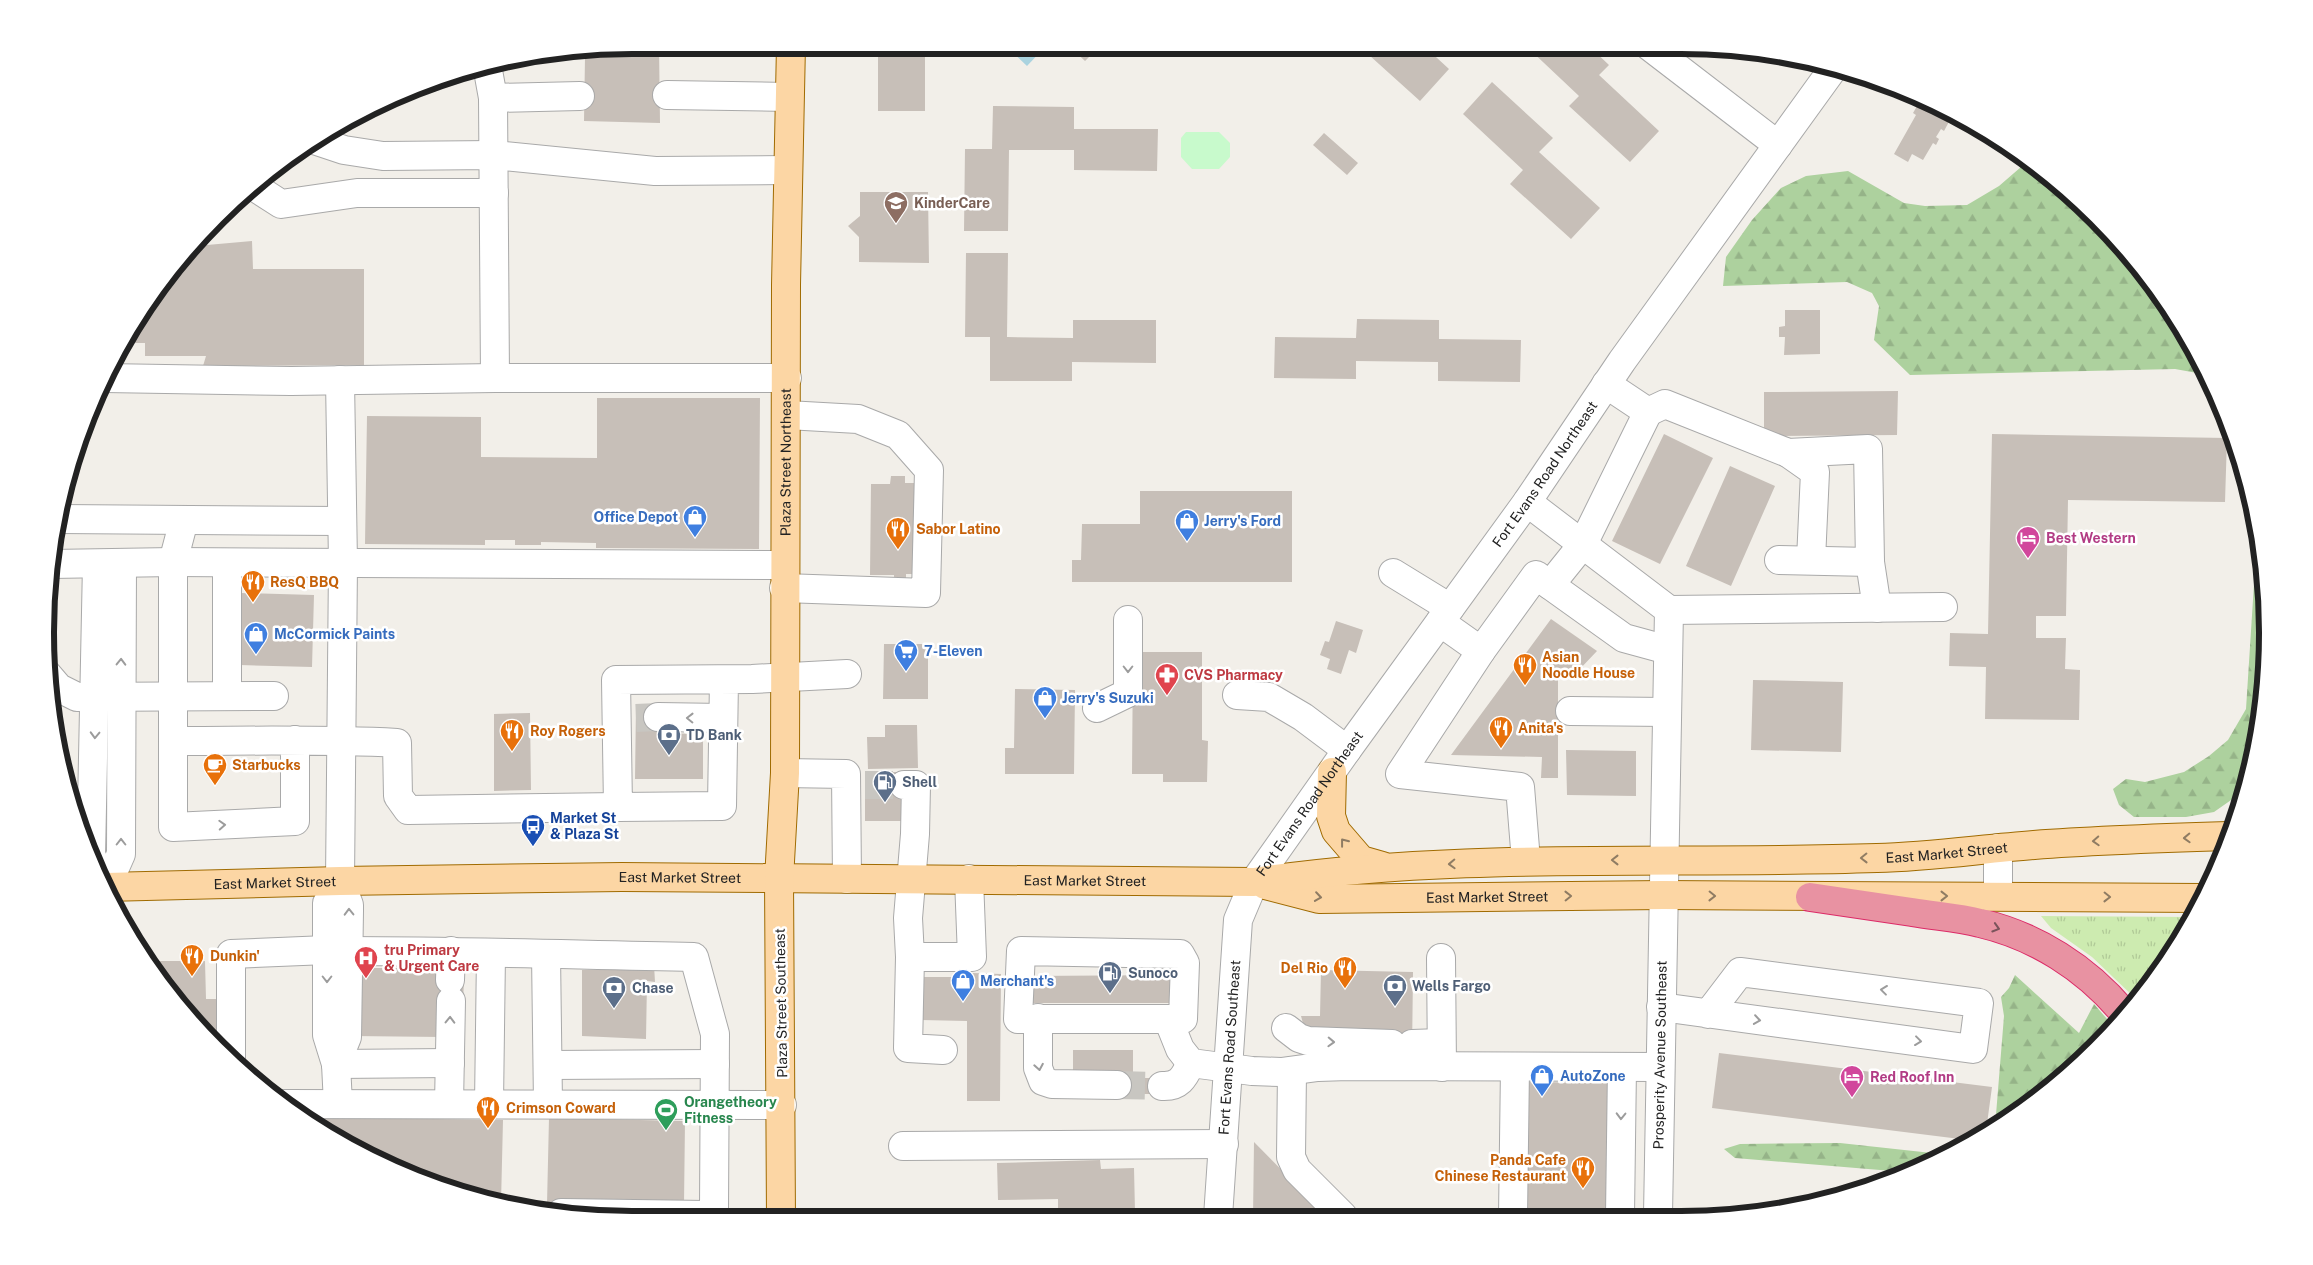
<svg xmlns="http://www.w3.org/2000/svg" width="2313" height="1265" viewBox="0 0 2313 1265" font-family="'Public Sans',sans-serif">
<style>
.grass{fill:url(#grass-tufts)}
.forest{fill:url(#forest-firs)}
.park{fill:#c8facc}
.water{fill:#aad3df}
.building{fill:#c7bfb8}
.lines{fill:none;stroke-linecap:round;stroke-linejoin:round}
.minor-tunnel{stroke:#c8c6c1;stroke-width:28;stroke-dasharray:28 14;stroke-linecap:butt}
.minor-casing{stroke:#a9a9a9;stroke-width:30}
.major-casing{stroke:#a06b00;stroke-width:30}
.highway-casing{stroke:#dc2a67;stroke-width:30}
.minor{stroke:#fff;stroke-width:28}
.major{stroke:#fcd6a4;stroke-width:28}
.highway{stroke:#e892a2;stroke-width:28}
.oneway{stroke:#9c9c9c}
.oneway2{stroke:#8f7c63}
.oneway3{stroke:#7b545c}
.labels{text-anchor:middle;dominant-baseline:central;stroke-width:5;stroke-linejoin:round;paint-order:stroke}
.education-label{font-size:14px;font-weight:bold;fill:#785e54;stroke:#fff;text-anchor:start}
.street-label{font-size:14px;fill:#222;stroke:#fff}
.shop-label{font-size:14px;font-weight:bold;fill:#366cbe;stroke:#fff;text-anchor:start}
.food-label{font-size:14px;font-weight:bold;fill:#c56008;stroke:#fff;text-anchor:start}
.hotel-label{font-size:14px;font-weight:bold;fill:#b23c85;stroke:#fff;text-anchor:start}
.health-label{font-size:14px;font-weight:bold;fill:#be3a42;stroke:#fff;text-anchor:start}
.service-label{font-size:14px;font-weight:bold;fill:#4e5e75;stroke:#fff;text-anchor:start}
.transit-label{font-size:14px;font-weight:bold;fill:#164399;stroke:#fff;text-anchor:start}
.leisure-label{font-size:14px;font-weight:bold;fill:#27864d;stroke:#fff;text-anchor:start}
.rim{fill:none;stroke:#222;stroke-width:6}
</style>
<defs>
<pattern id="grass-tufts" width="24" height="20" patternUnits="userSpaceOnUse" patternTransform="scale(1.25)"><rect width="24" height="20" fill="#cdebb0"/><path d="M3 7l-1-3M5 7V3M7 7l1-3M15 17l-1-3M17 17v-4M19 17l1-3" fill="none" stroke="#b0c997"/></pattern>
<pattern id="forest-firs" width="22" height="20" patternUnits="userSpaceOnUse" patternTransform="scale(1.25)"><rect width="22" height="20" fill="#add19e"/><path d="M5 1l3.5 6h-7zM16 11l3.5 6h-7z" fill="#95b388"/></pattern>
</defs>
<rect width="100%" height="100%" fill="#f2efe9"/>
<path class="grass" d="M2041,916L2193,917L2189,926L2135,998L2092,957L2051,928Z"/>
<path class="forest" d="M2021,157L2068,191L2146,275L2208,375L2175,369L1910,375L1874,340L1879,306L1872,293L1847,282L1723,286L1726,257L1752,220L1781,188L1806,176L1848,171L1904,203L1925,206L1967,205L1999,186L2021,167Z
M2257,537L2267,594L2263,709L2244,791L2214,812L2186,817H2134L2119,805L2113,789L2126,779L2145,782L2184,772L2209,756L2228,740L2246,709Z
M2015,975L2079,1033L2094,1004L2113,1026L2096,1048L2007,1121L1995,1127L2004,1016L2001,997L2009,988Z
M1840,1143L1941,1154L1904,1172L1735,1158L1724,1149L1740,1144Z"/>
<path class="park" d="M1186,132H1219L1230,143V157L1219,169H1192L1181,157V138Z"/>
<path class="water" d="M1005,45H1041L1044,48L1027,66Z"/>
<path class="building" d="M632,45H659L660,123L584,121L585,57L564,55V52Z
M878,45H925V111H878Z
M1068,45L1100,46L1085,61Z
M1359,46H1424L1449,69L1420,101Z
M1526,46H1589L1609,65L1599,75L1659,131L1630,162L1569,106L1579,96Z
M1492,82L1553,138L1539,152L1600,208L1571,239L1510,184L1523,170L1463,114Z
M1920,101L1951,118L1944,131L1941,129L1936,137L1939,139L1936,145L1933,143L1923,160L1912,154L1908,162L1894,154L1916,115L1913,113Z
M993,106L1074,107V129H1158L1157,171L1074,170V150H1009L1008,231H964L965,149H992Z
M1324,133L1358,163L1347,175L1313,145Z
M860,192H928L929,263L859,262V237L848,226L860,216Z
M207,230V245L252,241L253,269H364V365L203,366L206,356H145V343H124L144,306L191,245Z
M966,253H1008L1007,337L1073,338V320H1156V363L1072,362V381H990V337H965Z
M1785,310H1820V354L1784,355L1785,337H1779V327L1785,326Z
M1357,319L1439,320V339L1521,340L1520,382L1438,381V362L1356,361V379L1274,378L1275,337L1356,338Z
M1898,391L1897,435L1764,436V392Z
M597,398H760L759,549L596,548V543L541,542V545H515V540H485V545L365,544L367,416L481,417V457L597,458Z
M1664,434L1713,458L1660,564L1612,541Z
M1992,434L2227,438L2225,502L2068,500L2066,616H2036V638H2066L2065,669L2080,670L2079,720L1985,719L1986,667L1949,666L1950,633L1988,634Z
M1730,466L1775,486L1731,586L1686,566Z
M891,476H905V483H924V574H906V584H894V575H870L871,484H890Z
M1140,491H1292V582H1072V560H1081L1082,524H1140Z
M241,593L314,595L312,667L240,665Z
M1551,619L1597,651L1578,671L1558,668V778H1541L1542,757L1451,755Z
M1336,621L1363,630L1356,653L1349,650L1341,674L1327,669L1330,659L1320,655L1325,641L1329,642Z
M884,644H928V699H883Z
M1133,652H1202V740L1208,741L1207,782H1163V774H1132Z
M1753,680L1843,682L1841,752L1751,750Z
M1015,689L1075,690L1074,774H1005V748H1014Z
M658,706V733L703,734V779H635L636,707Z
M530,713L531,790L494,791V714Z
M885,725H917L918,768L868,769L867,737H885Z
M1566,750L1636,751V796L1567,795Z
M865,772H905V821H865Z
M146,961H205L206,999H219L218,1046L191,1020Z
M635,965H654L655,982L647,981L646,1039L582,1036V970H634Z
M353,968H445L464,981L463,1001L442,1037L352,1036Z
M1321,970L1413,972L1412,1054L1304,1027L1301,1016H1320Z
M972,973L1001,974L1000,1101H967V1021L921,1020L922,977H971Z
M1180,975V1003H1028V976Z
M1073,1050H1133V1078H1162V1094H1117L1073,1078Z
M1719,1053L1992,1087L1986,1131L1968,1140L1712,1108Z
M1529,1082L1611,1083L1609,1215L1526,1216Z
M302,1117L503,1120L501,1203L480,1200L339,1141Z
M549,1118L685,1121L684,1204H547Z
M1254,1142L1327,1216L1253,1217Z
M1100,1160L1101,1169L1134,1168L1135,1212L1058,1214V1199L998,1200L997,1163Z"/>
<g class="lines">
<path class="minor-tunnel" d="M636,718L658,717
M865,785H904
M1117,1085L1162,1086"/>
<g class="minor-casing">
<g id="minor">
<path d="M1649,46L1778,145"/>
<path d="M487,65L493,98L580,96"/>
<path d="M667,95L788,97"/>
<path d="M493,98L495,378"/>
<path d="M314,140L344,150L383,156L494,155L655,171L787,170"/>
<path d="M253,186L281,204L357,193H494"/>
<path d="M105,378L291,381L495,378H787"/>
<path d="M1648,412L1665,404L1788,453L1868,449L1870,562"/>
<path d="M1788,453L1815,472L1811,560"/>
<path d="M1527,502L1669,610L1658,1215"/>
<path d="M59,519L342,521"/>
<path d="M1779,560L1870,562L1877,608"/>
<path d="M51,564L173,562L784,565"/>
<path d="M97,564L91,855L106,887"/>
<path d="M1393,573L1450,608"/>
<path d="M1550,585L1583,544L1648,412L1606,384"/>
<path d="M784,588L926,593L929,470L898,435L858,419L787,415"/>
<path d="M1669,610L1943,607"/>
<path d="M1440,622L1481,651L1536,575L1624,638L1668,650"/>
<path d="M1481,651L1400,774L1520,787L1526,861"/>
<path d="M47,674L59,688L77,697L274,696"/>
<path d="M724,680L722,806L618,807L616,680L752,679L847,674"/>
<path d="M1237,695L1269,697L1303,717L1347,750"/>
<path d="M227,696V563"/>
<path d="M1097,708L1128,693V620"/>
<path d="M1570,711L1667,712"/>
<path d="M658,717L723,718"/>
<path d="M295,740V821L173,827V741C248,741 323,739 397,743L398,796L408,810L618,807"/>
<path d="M173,741V562L184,520"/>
<path d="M785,773L846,774L847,879"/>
<path d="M904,785H916L915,834L908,918L910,957L908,1048L943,1050"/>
<path d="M106,888L121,854L122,563"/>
<path d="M1998,896V848"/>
<path d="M348,951C464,951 579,955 694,957L715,1034L714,1209L706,1215L561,1213"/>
<path d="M546,954L548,1104"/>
<path d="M910,957H972L969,879"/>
<path d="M1441,958L1442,1067"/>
<path d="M450,980L451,951"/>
<path d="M1661,1007L1973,1049L1979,1003L1740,972L1708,1014"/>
<path d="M1038,1018V1068L1043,1081L1052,1084L1117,1085"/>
<path d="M1168,1019H1183L1185,963L1180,954L1021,951L1018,1019H1168L1180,1049L1191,1063L1252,1071L1281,1072L1318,1067L1348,1066L1660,1067"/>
<path d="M1286,1028L1299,1038L1308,1041L1392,1044"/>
<path d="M1412,1044L1441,1043"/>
<path d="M231,1058V954L327,950"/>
<path d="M336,1064L347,1037L349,911V905L340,881L343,563L340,380"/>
<path d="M336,1064L450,1063"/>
<path d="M548,1065L715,1064"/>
<path d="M1292,1071L1291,1157L1297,1170L1343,1216"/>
<path d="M1162,1086C1179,1087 1184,1078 1191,1063"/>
<path d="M283,1104L782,1105"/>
<path d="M338,1104L336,1064L327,1035V903L340,881"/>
<path d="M449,1104L451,1001"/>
<path d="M489,1104L491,954"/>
<path d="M903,1146L1224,1144"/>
<path d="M1620,1215L1622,1067"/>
<path d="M1513,1216L1515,1067"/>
<path id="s1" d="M1218,1217L1238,920L1254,882L1347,750L1527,502L1622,361L1835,66"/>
</g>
</g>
<g class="major-casing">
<g id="major">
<path d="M1332,772L1331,816L1336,831L1361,860L1382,866"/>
<path id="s2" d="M1265,885L1319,899L1663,895L2202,898"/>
<path id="s3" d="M106,887L340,881L622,877L1254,882C1460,851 1669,865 1877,858C1929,857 1981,849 2034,845C2099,840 2165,838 2230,836"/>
<path id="s4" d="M781,1218L779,879L785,773L786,285L791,45"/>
</g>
</g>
<g class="highway-casing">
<path id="highway" d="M1810,897C1844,902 1878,907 1912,912C1935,916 1958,917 1980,923C2036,936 2086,968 2123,1012"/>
</g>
<use href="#minor" class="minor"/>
<use href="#major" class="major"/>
<use href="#highway" class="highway"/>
</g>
<defs><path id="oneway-chevron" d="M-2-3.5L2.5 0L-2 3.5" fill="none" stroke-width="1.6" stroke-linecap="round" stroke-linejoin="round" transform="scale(1.25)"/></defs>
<g class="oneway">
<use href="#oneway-chevron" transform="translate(121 662) rotate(-89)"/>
<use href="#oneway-chevron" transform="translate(1128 669) rotate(90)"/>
<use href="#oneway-chevron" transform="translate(690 718) rotate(-179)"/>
<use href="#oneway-chevron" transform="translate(95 735) rotate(92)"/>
<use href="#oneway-chevron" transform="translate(222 825) rotate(-3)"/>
<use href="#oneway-chevron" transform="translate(121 842) rotate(-90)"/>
<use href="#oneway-chevron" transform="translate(349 912) rotate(-91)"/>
<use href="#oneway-chevron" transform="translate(327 979) rotate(90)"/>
<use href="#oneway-chevron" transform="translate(1884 990) rotate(-173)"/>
<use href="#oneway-chevron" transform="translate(450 1020) rotate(-89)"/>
<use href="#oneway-chevron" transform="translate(1757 1020) rotate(8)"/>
<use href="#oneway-chevron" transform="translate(1918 1041) rotate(7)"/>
<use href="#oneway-chevron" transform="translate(1331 1042) rotate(2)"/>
<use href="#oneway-chevron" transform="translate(1039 1067) rotate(80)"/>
<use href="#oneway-chevron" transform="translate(1621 1116) rotate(91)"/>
</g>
<g class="oneway2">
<use href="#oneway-chevron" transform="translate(2187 838) rotate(178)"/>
<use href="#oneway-chevron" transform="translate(2096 841) rotate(177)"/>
<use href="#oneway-chevron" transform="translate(1344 842) rotate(-128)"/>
<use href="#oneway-chevron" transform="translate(1864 858) rotate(179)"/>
<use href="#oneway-chevron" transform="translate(1615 860) rotate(-180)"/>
<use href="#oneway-chevron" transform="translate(1452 864) rotate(178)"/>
<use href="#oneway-chevron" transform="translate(1568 896) rotate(-1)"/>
<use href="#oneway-chevron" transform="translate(1712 896) rotate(1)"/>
<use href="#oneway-chevron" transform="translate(1944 896)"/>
<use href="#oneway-chevron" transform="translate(1318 897) rotate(8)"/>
<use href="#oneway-chevron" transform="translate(2107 897) rotate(1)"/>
</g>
<use class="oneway3" href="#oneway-chevron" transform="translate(1996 928) rotate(17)"/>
<defs>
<g id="school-pin" transform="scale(1.25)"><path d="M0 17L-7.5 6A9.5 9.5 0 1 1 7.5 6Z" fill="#8d6e63" stroke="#fff"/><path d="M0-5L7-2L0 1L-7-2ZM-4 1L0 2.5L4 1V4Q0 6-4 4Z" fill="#fff"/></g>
<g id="shop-pin" transform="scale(1.25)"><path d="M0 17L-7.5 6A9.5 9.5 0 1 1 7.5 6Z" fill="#3f7fe0" stroke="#fff"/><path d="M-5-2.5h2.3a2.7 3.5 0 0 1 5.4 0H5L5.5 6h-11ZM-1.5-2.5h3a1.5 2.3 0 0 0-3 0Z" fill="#fff"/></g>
<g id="restaurant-pin" transform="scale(1.25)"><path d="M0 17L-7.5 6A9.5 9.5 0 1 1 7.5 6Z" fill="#e8710a" stroke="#fff"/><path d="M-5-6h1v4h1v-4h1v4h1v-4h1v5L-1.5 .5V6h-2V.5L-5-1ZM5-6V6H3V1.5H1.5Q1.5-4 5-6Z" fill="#fff"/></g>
<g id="hotel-pin" transform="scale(1.25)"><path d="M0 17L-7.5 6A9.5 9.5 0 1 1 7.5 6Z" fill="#d1479c" stroke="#fff"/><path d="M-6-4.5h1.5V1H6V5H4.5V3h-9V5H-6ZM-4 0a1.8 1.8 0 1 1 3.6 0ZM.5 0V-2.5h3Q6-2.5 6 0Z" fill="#fff"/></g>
<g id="supermarket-pin" transform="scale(1.25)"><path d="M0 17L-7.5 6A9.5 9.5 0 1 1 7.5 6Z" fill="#3f7fe0" stroke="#fff"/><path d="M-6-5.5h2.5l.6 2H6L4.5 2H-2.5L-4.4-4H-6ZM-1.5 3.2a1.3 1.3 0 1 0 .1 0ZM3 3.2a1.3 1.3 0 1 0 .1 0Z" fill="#fff"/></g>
<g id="pharmacy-pin" transform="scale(1.25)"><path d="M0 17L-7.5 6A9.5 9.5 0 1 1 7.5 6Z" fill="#e0444e" stroke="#fff"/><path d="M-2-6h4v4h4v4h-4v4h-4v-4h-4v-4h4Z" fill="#fff"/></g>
<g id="bank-pin" transform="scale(1.25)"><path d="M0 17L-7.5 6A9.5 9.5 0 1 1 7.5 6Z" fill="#5c6f8a" stroke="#fff"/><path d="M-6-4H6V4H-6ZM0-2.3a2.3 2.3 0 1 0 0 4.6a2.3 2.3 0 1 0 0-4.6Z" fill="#fff"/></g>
<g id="cafe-pin" transform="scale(1.25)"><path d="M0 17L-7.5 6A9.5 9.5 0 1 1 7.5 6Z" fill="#e8710a" stroke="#fff"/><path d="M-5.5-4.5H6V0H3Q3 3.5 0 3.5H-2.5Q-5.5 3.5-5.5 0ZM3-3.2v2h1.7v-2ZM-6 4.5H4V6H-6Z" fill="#fff"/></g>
<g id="fuel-pin" transform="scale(1.25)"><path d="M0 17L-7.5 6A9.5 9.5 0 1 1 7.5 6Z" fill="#5c6f8a" stroke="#fff"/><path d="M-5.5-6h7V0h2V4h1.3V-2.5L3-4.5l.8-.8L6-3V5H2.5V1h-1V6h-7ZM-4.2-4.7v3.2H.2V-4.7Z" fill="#fff"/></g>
<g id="bus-pin" transform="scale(1.25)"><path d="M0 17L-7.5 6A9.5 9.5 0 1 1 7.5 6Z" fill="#1a4fb4" stroke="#fff"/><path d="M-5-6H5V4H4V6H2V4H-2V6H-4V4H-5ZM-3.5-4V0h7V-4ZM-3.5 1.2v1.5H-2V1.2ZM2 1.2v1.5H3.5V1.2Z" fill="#fff"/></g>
<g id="hospital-pin" transform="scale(1.25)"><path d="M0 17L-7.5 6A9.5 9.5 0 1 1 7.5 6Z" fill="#e0444e" stroke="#fff"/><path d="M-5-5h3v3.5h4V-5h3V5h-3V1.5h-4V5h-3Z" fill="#fff"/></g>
<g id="stadium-pin" transform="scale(1.25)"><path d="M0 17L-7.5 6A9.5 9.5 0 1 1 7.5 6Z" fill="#2e9e5b" stroke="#fff"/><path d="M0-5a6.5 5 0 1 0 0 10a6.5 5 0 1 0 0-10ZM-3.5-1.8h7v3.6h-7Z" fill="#fff"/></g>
</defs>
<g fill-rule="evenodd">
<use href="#school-pin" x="896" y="203"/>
<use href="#shop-pin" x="695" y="517"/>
<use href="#shop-pin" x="1187" y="521"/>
<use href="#restaurant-pin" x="898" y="529"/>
<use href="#hotel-pin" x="2028" y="538"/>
<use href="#restaurant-pin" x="253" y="582"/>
<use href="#shop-pin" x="256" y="634"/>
<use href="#supermarket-pin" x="906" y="651"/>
<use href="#restaurant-pin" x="1525" y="665"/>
<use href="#pharmacy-pin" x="1167" y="675"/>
<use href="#shop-pin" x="1045" y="698"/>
<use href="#restaurant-pin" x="1501" y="728"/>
<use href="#restaurant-pin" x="512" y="731"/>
<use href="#bank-pin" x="669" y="735"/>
<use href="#cafe-pin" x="215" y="765"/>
<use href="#fuel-pin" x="885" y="782"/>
<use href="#bus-pin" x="533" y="826"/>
<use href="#restaurant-pin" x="192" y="956"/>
<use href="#hospital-pin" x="366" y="958"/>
<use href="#restaurant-pin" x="1345" y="968"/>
<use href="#fuel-pin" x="1110" y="973"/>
<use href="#shop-pin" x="963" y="981"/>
<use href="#bank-pin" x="1395" y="986"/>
<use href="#bank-pin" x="614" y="988"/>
<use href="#shop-pin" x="1542" y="1076"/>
<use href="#hotel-pin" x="1852" y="1077"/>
<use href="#restaurant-pin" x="488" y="1108"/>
<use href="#stadium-pin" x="666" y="1110"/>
<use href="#restaurant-pin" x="1583" y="1168"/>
</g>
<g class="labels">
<g class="education-label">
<text x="914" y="203">KinderCare</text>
</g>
<g class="street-label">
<text stroke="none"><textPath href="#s4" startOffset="756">Plaza Street Northeast</textPath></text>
<text stroke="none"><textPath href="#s1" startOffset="840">Fort Evans Road Northeast</textPath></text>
<text stroke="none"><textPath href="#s1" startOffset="435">Fort Evans Road Northeast</textPath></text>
<text stroke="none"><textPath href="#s3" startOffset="1842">East Market Street</textPath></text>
<text stroke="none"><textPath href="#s3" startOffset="574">East Market Street</textPath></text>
<text stroke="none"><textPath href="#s3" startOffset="979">East Market Street</textPath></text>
<text stroke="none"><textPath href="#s3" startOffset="169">East Market Street</textPath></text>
<text stroke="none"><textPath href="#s2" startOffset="224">East Market Street</textPath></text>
<text transform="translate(781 1003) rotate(-91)">Plaza Street Southeast</text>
<text stroke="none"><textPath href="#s1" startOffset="170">Fort Evans Road Southeast</textPath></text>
<text transform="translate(1660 1055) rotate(-89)">Prosperity Avenue Southeast</text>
</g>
<g class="shop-label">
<text x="678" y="517" text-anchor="end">Office Depot</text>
<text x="1204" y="521">Jerry's Ford</text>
<text x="274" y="634">McCormick Paints</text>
<text x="924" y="651">7-Eleven</text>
<text x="1062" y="698">Jerry's Suzuki</text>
<text x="980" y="981">Merchant's</text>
<text x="1560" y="1076">AutoZone</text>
</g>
<g class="food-label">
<text x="916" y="529">Sabor Latino</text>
<text x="270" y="582">ResQ BBQ</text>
<text x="1542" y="657">Asian<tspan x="1542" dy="16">Noodle House</tspan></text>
<text x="1518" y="728">Anita's</text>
<text x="530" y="731">Roy Rogers</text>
<text x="232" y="765">Starbucks</text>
<text x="210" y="956">Dunkin'</text>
<text x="1328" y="968" text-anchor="end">Del Rio</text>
<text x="506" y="1108">Crimson Coward</text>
<text x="1566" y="1160" text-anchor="end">Panda Cafe<tspan x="1566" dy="16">Chinese Restaurant</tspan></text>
</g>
<g class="hotel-label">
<text x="2046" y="538">Best Western</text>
<text x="1870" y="1077">Red Roof Inn</text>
</g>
<g class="health-label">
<text x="1184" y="675">CVS Pharmacy</text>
<text x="384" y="950">tru Primary<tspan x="384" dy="16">&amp; Urgent Care</tspan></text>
</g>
<g class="service-label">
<text x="686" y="735">TD Bank</text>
<text x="902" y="782">Shell</text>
<text x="1128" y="973">Sunoco</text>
<text x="1412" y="986">Wells Fargo</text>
<text x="632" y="988">Chase</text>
</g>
<g class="transit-label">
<text x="550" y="818">Market St<tspan x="550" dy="16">&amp; Plaza St</tspan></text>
</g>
<g class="leisure-label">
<text x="684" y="1102">Orangetheory<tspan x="684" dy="16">Fitness</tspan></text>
</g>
</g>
<path d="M0 0H2313V1265H0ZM632 54H1681A578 578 0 0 1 2259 632V633A578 578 0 0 1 1681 1211H632A578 578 0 0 1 54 633V632A578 578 0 0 1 632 54Z" fill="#fff" fill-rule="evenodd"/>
<path class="rim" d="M632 54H1681A578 578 0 0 1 2259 632V633A578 578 0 0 1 1681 1211H632A578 578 0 0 1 54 633V632A578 578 0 0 1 632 54Z"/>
</svg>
